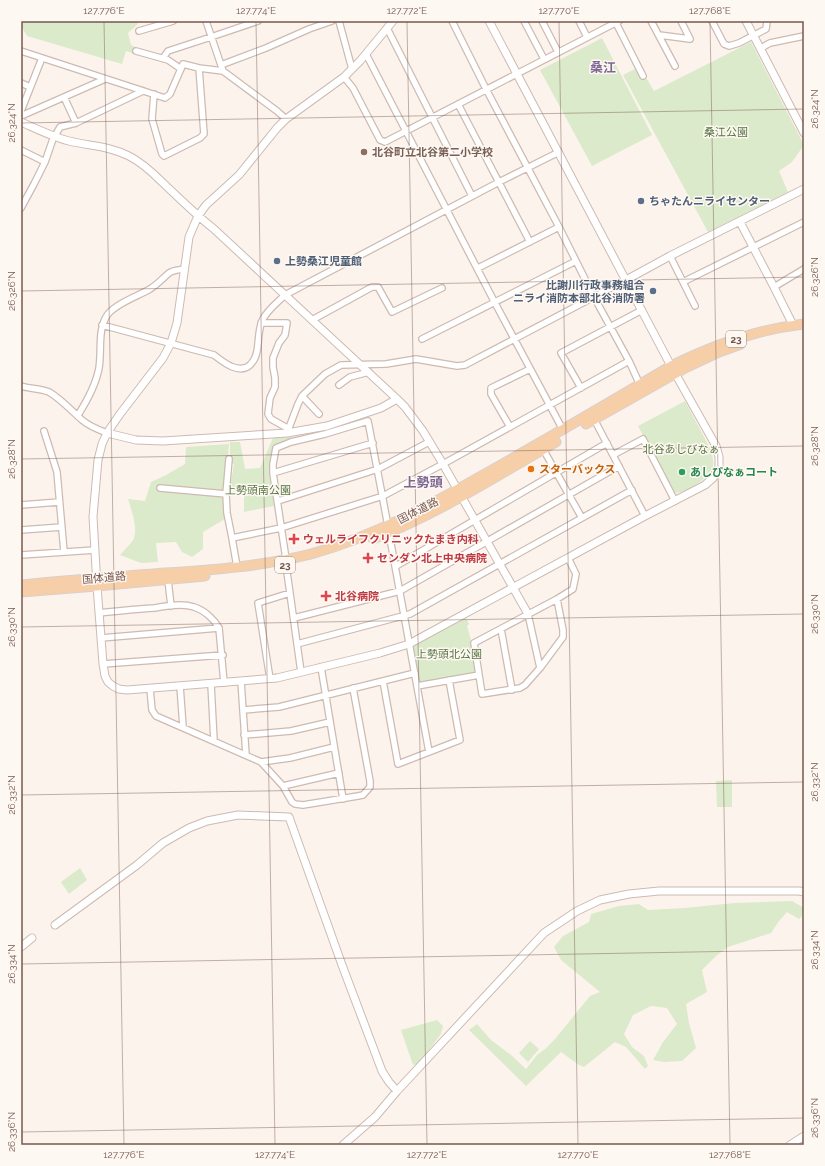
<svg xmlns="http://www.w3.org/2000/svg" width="825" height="1166" viewBox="0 0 825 1166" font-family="Raleway,'Noto Sans JP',sans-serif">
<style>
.green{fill:#dbeaca}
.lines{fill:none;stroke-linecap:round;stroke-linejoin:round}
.minor-casing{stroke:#cebab1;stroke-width:8}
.tertiary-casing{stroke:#cebab1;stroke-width:9}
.primary-casing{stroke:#d9d0ce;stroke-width:11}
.minor{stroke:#fff;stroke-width:5.5}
.tertiary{stroke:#fff;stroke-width:7}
.primary{stroke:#f6cfa9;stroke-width:9}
.ticks{fill:none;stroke:#77584f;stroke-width:1;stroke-opacity:0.45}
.education-dot{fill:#8d6e63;stroke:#fef8f3;stroke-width:1.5}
.service-dot{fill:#5c6f8a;stroke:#fef8f3;stroke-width:1.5}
.food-dot{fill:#e8710a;stroke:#fef8f3;stroke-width:1.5}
.leisure-dot{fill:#2e9e5b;stroke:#fef8f3;stroke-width:1.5}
.health-dot{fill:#e0444e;stroke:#fef8f3;stroke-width:1.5}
.labels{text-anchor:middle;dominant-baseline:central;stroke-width:3;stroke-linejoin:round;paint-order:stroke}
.shield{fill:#fef8f3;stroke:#a08880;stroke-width:1}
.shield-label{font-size:10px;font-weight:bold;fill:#77584f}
.park-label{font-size:11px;fill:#597644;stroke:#fef8f3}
.education-label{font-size:11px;font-weight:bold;fill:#785e54;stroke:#fef8f3;text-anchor:start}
.service-label{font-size:11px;font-weight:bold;fill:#4e5e75;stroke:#fef8f3;text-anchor:start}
.food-label{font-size:11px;font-weight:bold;fill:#c56008;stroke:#fef8f3;text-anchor:start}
.leisure-label{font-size:11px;font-weight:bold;fill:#27864d;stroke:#fef8f3;text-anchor:start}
.street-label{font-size:11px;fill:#77584f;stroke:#fef8f3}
.health-label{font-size:11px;font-weight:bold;fill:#be3a42;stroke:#fef8f3;text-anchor:start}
.quarter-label{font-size:13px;font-weight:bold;fill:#7e6792;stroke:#fef8f3}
.neatline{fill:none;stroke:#77584f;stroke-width:1.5}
.ticks-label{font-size:10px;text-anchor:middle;fill:#77584f}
</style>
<rect width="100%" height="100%" fill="#fcf4ec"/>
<path class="green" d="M21,21H137L138,24L128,33L131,45L137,48L135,54L126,51L122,64L27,36L21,26Z
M602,38L652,135L592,166L540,70Z
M751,42L804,145L792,162L779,171L788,192L708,232L623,75L637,68L643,79H647L654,91Z
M685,401L711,450C712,455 714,461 713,466C711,477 685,494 674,493L638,426Z
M291,437L292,440L274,446L269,469L274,506L244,512V489L230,488L234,464L230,463V442H240L245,469L260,468L273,438Z
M229,444L224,507L225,519L203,532V549L192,557L182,552L176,542L156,543L158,562L141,563L120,555C124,550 130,545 133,540C139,530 131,509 128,499L145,501L151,482L166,475L185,464L186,447Z
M466,618L469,624L467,626L472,643L477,674L418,684L412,648L414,644Z
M732,780V807H717L716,781Z
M80,868L87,880L69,894L61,882Z
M792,901L804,908V914L799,919L787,912L779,921L771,933L728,947L716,956L702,970L707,992L686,1004L689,1023L696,1048L682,1061L664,1062L653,1060L663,1042L677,1024L667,1008L651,1006L633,1015L624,1034L632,1047L644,1056L648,1066L645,1069L626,1047L615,1042L584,1067L579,1065L561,1052L526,1086L469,1030L477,1024L491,1040L511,1055L526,1069L537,1055L545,1049L555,1039L590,996L600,992L561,960L554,947L563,936L589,922L591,914L619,906L639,904L648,910L685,908L734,903Z
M437,1020L443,1026L441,1034L418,1064L413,1065L401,1030Z
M530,1041L539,1049L528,1062L519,1053Z"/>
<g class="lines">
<g class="minor-casing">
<path id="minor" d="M206,21L223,71L277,111L286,119
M339,21L352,69
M452,21L486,89L559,227L594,297L629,361L640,385
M524,21L544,59
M542,21L558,52
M579,21L587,37
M615,21L643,76
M651,21L675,66
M681,21L690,39
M712,21L724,44L729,46L739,43L766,29L767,21
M387,28L472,196
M139,31L173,21
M659,35L690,39
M761,48L770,43L804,36
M21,51L165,98L170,94L183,64L199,68L223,71
M136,51L168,60L181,69
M366,54L495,303L563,430
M163,58L168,51L211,37L258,21
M221,65L266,48L309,29L332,21
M344,77L353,88L380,140L385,142L619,21
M21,83L30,87
M154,94L152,119L162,154L164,156L200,138L204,134L199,68
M64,97L76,123
M458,104L530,242
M21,111L42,58
M21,116L105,79
M55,136L60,127L76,123L143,91
M21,150L45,162
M21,208L34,184L45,162L54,136
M670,256L683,282L804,222
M478,268L559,227
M683,282L695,306
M774,287L804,269
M312,320L372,287H378L392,312L442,288
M261,323H287L285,335L279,343L273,358V367L275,378V387L270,398L268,414L271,419L289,429
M102,325L214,355C223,362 239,375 250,365C254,361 256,357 257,351C259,341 258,331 262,321C266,311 278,302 285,295L499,182L559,152
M422,339L576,261
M339,385L350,377L369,372
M21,386C30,389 40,388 49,392C61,399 72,411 82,420C89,426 99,430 107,433
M581,388L561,353L642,310
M302,396L319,414
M78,415C87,401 96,384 99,368C102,350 97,329 108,314C117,303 138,296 150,289C158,284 163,278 169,273C173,270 179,270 184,269
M594,419L645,516
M510,427L491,394V388L530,369
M44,431L57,472L64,552
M287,433L298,404L302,396L325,374L341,365L386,364L416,359L457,366L465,365L626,280
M543,449L582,518
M613,455L643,439L675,501
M229,459L226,494L227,513L232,538L237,567
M273,473L373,443
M160,488L226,494
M278,501L378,469L429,442
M21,505L59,502
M21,530L62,527
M389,533L429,752
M232,538L281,528L383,496L443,464L629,361
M21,555L95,550
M286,559L273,473V464L276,448L291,442L325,434L368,421L388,526
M286,565L301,672
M396,566L607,443
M168,580L171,606
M557,599L563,630V637L540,668L525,685L520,688L482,694L474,643L557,599L573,589L576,574L568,558
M99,613C117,611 135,609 154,608C166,606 182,603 194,607C204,610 214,619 219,628L224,683
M528,614L540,668
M294,618L400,591L619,466
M501,629L512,690
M101,638L219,628
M297,644L410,614L632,490
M103,664L223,655
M321,667L343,799
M270,679L258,603L290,593
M241,681L246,755
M383,681L398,764L460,740L449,680
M211,684L214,741
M180,686L183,727
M417,686L479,675
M150,689L152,710L156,716L261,762L290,758L334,747
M243,710L279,707L415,673
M244,735L291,731L330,722
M261,762L283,786L292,802L295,804L303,805L358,796L363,795L370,787V781L353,688
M283,786L339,773"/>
</g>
<g class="tertiary-casing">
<path id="tertiary" d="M393,21L360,61L344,77L286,119L277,128L239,175L206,205L198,216L189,237L177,323L171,343L163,358L120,414L107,433L102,444L98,460L93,517L97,586L103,664L105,676L108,682L113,686L119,689L127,690L277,678L380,653L409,644L645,516L705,485L713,478L719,467V457L716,446L671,366L489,21
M746,21L804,133
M21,122C37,129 53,137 69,141C89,146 110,146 129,156C141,162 152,172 162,182C179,198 196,215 214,229L397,399L405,407L423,431L443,464L528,614
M740,222L774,287L793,325
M626,280L670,256L804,189
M107,433L136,440L163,441L287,433L327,426L381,408L397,399
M55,925L137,865L163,843L189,828L207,821L238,815L289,817L342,965L382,1071L389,1082L397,1091
M21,947L32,938
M343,1145L375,1117L397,1091L544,933L577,911L600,900L629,894L659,891H799L804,892
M790,1145L804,1136"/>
</g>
<g class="primary-casing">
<path id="primary" d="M586,424L685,368L719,352L741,344
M373,539C438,514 496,476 556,442
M21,585C69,580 117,577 165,573C214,570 263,566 311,554C376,536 434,503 492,470C552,436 612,401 671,366C713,345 758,329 804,324
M21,592L97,586L205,576"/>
</g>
<use href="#minor" class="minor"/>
<use href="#tertiary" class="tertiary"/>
<use href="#primary" class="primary"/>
</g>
<path class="ticks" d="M104,21L124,1145M256,21L275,1145M407,21L427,1145M559,21L578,1145M710,21L730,1145M21,123L804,109M21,291L804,277M21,459L804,446M21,627L804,614M21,795L804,782M21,964L804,950M21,1132L804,1118"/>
<circle class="education-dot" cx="364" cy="152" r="4"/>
<g class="service-dot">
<circle cx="641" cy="201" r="4"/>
<circle cx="277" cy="261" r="4"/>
<circle cx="653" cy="291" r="4"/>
</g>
<circle class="food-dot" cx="531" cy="469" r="4"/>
<circle class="leisure-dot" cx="682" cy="472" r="4"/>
<g class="health-dot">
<path d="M292 533h4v4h4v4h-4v4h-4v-4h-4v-4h4z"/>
<path d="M366 552h4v4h4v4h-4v4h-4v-4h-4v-4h4z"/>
<path d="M324 590h4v4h4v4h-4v4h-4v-4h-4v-4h4z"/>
</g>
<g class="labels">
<g class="shield">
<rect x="726" y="331" width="20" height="16" rx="3"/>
<rect x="275" y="557" width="20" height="16" rx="3"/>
</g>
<g class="shield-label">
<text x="736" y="339">23</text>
<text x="285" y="565">23</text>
</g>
<g class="park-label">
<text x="726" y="132">桑江公園</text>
<text x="681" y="449">北谷あしびなぁ</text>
<text x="258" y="490">上勢頭南公園</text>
<text x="449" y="654">上勢頭北公園</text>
</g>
<g class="education-label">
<text x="372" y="152">北谷町立北谷第二小学校</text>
</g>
<g class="service-label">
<text x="649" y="201">ちゃたんニライセンター</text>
<text x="285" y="261">上勢桑江児童館</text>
<text x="645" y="285" text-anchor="end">比謝川行政事務組合<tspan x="645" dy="13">ニライ消防本部北谷消防署</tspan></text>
</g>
<g class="food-label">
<text x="539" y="469">スターバックス</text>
</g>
<g class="leisure-label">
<text x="690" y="472">あしびなぁコート</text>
</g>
<g class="street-label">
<text transform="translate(418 511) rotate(-27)">国体道路</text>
<text transform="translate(104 578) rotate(-5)">国体道路</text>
</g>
<g class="health-label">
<text x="303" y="539">ウェルライフクリニックたまき内科</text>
<text x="377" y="558">センダン北上中央病院</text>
<text x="335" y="596">北谷病院</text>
</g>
<g class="quarter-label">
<text x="603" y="67">桑江</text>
<text x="423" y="482">上勢頭</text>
</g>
</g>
<rect width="825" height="1166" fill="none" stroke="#fef8f3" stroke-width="44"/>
<rect x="22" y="22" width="781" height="1122" class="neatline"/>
<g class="ticks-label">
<text x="104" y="14">127.776°E</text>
<text x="256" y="14">127.774°E</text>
<text x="407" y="14">127.772°E</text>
<text x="559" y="14">127.770°E</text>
<text x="710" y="14">127.768°E</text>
<text transform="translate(814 109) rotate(-90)" y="4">26.324°N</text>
<text transform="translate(11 123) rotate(-90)" y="4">26.324°N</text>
<text transform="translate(814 277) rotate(-90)" y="4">26.326°N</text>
<text transform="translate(11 291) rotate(-90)" y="4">26.326°N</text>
<text transform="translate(814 446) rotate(-90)" y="4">26.328°N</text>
<text transform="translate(11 459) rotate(-90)" y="4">26.328°N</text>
<text transform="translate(814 614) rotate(-90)" y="4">26.330°N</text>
<text transform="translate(11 627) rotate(-90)" y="4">26.330°N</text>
<text transform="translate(814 782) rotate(-90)" y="4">26.332°N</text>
<text transform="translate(11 795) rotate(-90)" y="4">26.332°N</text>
<text transform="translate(814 950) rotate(-90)" y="4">26.334°N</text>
<text transform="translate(11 964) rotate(-90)" y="4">26.334°N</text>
<text transform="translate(814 1118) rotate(-90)" y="4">26.336°N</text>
<text transform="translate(11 1132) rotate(-90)" y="4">26.336°N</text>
<text x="124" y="1158">127.776°E</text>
<text x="275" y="1158">127.774°E</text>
<text x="427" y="1158">127.772°E</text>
<text x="578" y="1158">127.770°E</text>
<text x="730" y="1158">127.768°E</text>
</g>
</svg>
